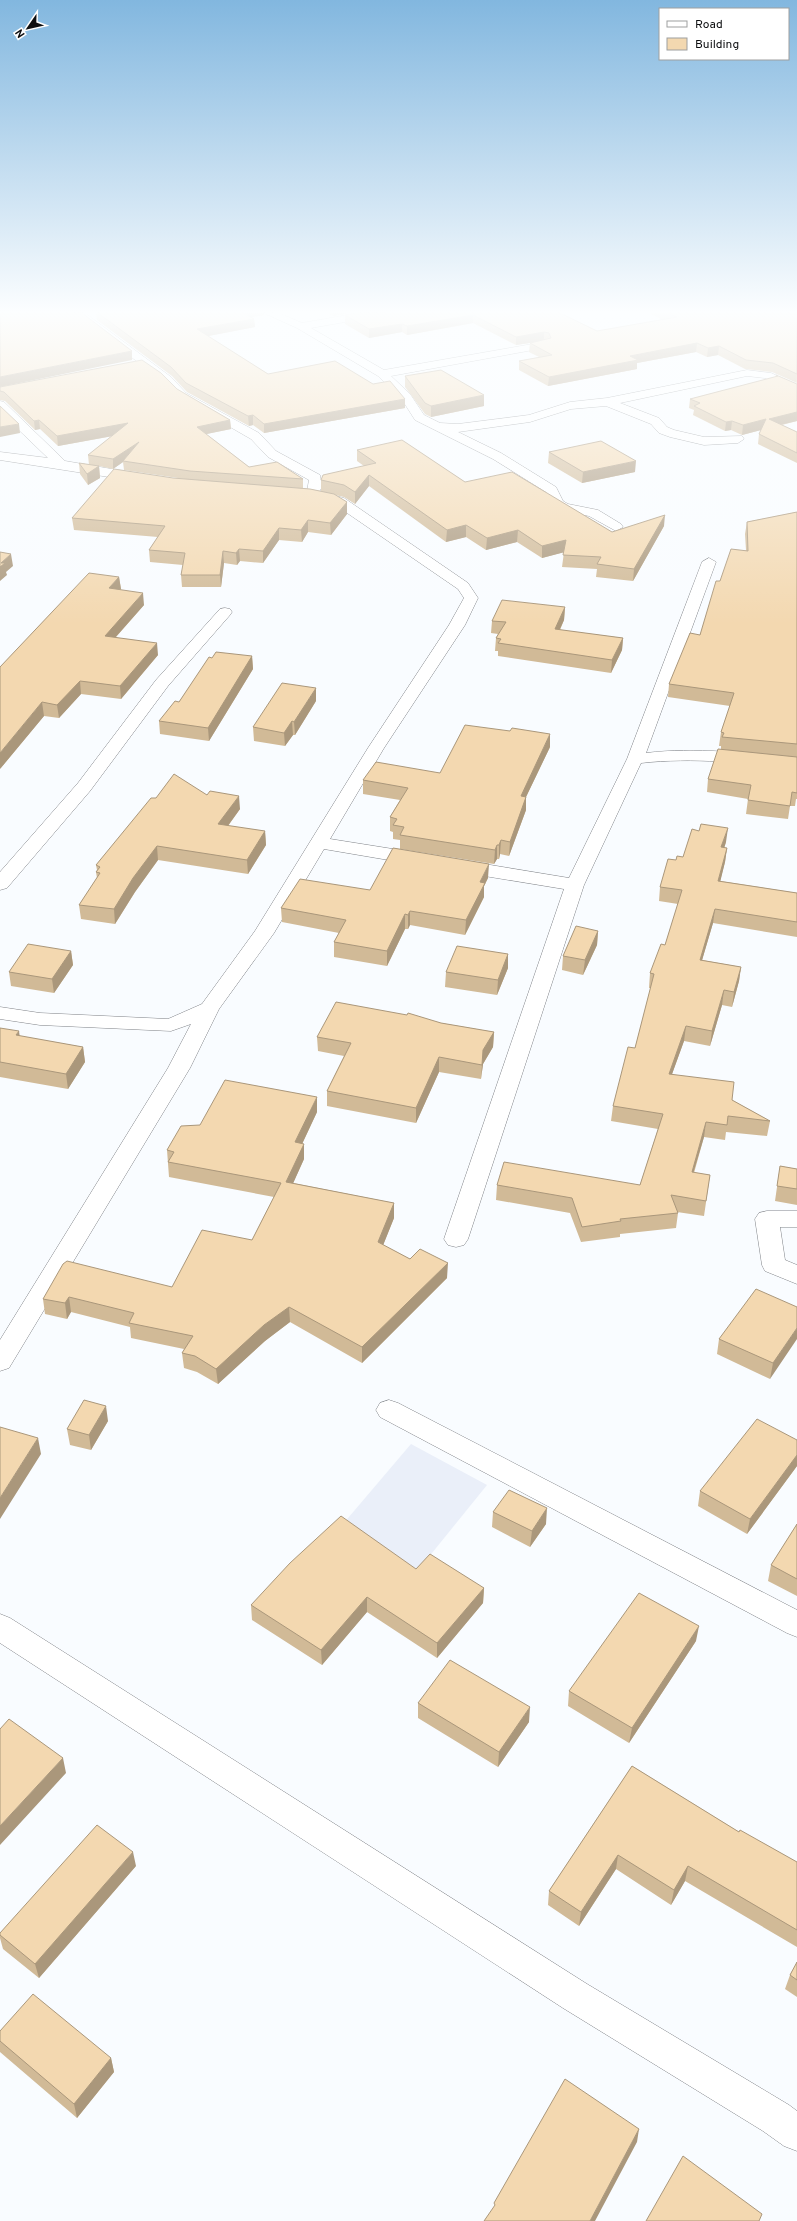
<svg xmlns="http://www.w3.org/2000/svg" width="797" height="2221" viewBox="0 0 797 2221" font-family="Overpass,sans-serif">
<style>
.built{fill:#eaeff9}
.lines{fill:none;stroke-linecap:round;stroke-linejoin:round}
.minor-casing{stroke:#808388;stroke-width:1}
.minor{fill:#fff;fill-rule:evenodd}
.wall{fill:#d1ba97}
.shaded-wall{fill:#aa977b}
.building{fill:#f3d8b0;stroke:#aa977b}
</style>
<rect width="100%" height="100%" fill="#f9fcff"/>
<path class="built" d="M411,1444L487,1485L415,1574L343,1524Z"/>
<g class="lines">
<g class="minor-casing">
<path id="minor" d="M73,313H85L171,377L186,393L259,433L276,451L320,475L322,487L319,492L344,498L468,583L478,598L465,625L384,748L330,839L418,853L425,855L427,859L425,863L418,865L324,849L274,933L219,1009L190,1068L9,1368L0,1371V1340L168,1068L191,1024L171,1031L40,1025L0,1019V1007L40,1013L168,1019L202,1004L255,931L368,748L449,625L464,598L458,589L334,504L313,498L292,497L290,494L292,491H307L309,480L268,457L251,439L178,397L163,381Z
M264,313H279L302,323L359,313H384L379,316L311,328L384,370L544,342L548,343L550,345L544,348L391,376L410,394L424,415L440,423L458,424L529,415L570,402L607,398L747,370L771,373L797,385V393L765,378L747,376L620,403L659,418L667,427L674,430L704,437L742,436L744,439L738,443L704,445L670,437L659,433L651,424L606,406L571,409L530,422L458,432L501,453L556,487L563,501L568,504L598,510L621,524L623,527L616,531L589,516L559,510L553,506L546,492L493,459L415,420L401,398L378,376L297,328Z
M0,401L4,402L65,461L141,474L147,478L141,482L0,460V452L48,458L0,412Z
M709,558L716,562L646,753C696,747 747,753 797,759V769C745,763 694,757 641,763L584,885L468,1239L464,1245L456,1247L448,1245L444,1239L564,889L460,872L453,870L451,866L453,862L460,860L569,878L627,759L702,562Z
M225,608L230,609L232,612L230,615L168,686L90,791L7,888L0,890V872L78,783L156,680L220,609Z
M767,1211H797V1227H780L785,1260L797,1265V1284L765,1271L762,1265L755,1219L759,1213Z
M389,1400L398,1403L797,1610V1637L787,1633L380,1417L376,1410L380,1403Z
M0,1614L10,1618L587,1984L789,2105L797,2111V2151L784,2146L763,2131L563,2008L0,1643Z"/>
</g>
<use href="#minor" class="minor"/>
</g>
<path class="wall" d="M96,313H264V315L251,317L254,319L255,327L208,336L268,374L373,384L405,399V408L264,433L253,425L249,426L187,392L172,376L97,320Z
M328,313H349L333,316Z
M560,313L597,331L663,320L649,313H797V383L772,372L745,369L718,355L707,357L696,352L637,363V369L548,386L519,370V361L539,357L529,352L530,343L535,342L516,345L473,323L407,335L402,332L369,338L345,324V315Z
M776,375L797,384V421L782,425L797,432V463L758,444L759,434L761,430L742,435L731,430L725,431L693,415L694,410L689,408L690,399L775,377Z
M405,376L484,406L431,417L425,414L405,387Z
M0,387L177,389L230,420L231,429L206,434L249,467L303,479V488L321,491V480L364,466L357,461V450L465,482L612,532L664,526L633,581L596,577L597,569L562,567L564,552L542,558L517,542L486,550L466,537L446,542L369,486L355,504L344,497L335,495L347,502V514L331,535L308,532L302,542L279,540L263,563L240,561L237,565L224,563L221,587H182L181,575L183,565L150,562L149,550L158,537L74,530L72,518L173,478H178L124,470L123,462L113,469L99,466L100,478L88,485L80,474L79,463L89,465L88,455L113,436L58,446L40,429L35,430L5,401L0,400Z
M549,452L635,472L582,483L548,463Z
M797,512V799H796L795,806H790L788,819L746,814L748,799L707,792L708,779L721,750V746H719L721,732L730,706L668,697L669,684L700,635L720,581L746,550L745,534L747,522Z
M119,577L121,589L120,590L144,605L116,637L158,655L121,699L81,694L59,718L44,716L0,769Z
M565,607L564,620L560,630L623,638L622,650L611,673L498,656V651H495L496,638L498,634L491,633L492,621Z
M252,656L253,669L209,741L160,734L159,721L179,702L212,658Z
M316,701L295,735H293L285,746L254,741L253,727Z
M550,747L526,797V810L509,856L500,854L499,859H497L494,864L400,849V840L393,839V832L390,831V817L400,800L363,794V780L440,773Z
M207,795L240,809L228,826L265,831L266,845L248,874L158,860L135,892L115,924L81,919L79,905L97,878L96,872L97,870L96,865L156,798Z
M726,842L724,848H727L725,862L720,881L797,893V937L713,923L702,960L741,967L739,981L732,1007L722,1005L710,1046L684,1041L672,1074L732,1100L770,1121L767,1136L726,1132L725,1140L704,1137L694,1173L710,1175L704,1216L677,1212L678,1213L676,1228L620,1234V1237L581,1242L570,1213L496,1200L497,1185H640L658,1129L611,1121L613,1106L635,1048L651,988H649L650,973L665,945L678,904L659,901L660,887L676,860L683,857Z
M488,878L484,886V897L465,935L410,925L408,929H405L387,966L334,957V942L339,933L282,922L281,908L370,890Z
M598,931L597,945L583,975L562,970L563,956Z
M71,951L73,965L54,993L11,986L9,972Z
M508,954V968L497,995L445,987L446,972Z
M407,1015L441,1023L494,1032L493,1047L483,1064L481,1079L439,1072L416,1123L327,1106V1091L344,1056L318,1051L317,1037Z
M0,1028L19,1036L83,1047L85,1062L68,1089L0,1077Z
M317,1112L302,1144L304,1159L293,1183L394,1203V1218L383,1245L447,1278L362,1363L290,1322L265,1341L218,1384L197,1372L184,1368L182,1353L184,1349L131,1338L130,1327L71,1312L67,1319L45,1314L43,1299L172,1287L252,1240L274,1197L169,1177L167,1150L200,1125Z
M780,1166L797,1169V1205L775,1201Z
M797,1307L770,1379L717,1354L719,1339Z
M108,1421L91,1450L70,1445L67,1429Z
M797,1440V1466L747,1534L698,1506L700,1491Z
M493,1512L546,1524L530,1547L492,1527Z
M797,1524V1596L768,1581L771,1565Z
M416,1569L484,1588L483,1603L437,1658L367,1612L322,1665L252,1620L251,1605Z
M696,1641L629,1743L568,1706L569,1691Z
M418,1703L529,1722L498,1767L418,1718Z
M632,1766L739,1832L797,1862V1947L685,1881L671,1905L616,1869L579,1926L548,1905L549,1891Z
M136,1866L39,1978L3,1949L0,1938V1933Z
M797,1962V1997L785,1989L790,1975Z
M0,2031L111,2058L114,2072L77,2118L0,2052Z"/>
<path class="shaded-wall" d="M240,313H264V315L240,319Z
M332,313H349L333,316Z
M473,315V323L407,335V326Z
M254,319L255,327L198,338L197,329Z
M402,324V332L369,338V329Z
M544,332V341L516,345V337Z
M697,343L696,352L637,363V369L548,386L549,377L630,356Z
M719,346L718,355L707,357L708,348Z
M132,351V360L0,387V377Z
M484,395V406L431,417V406Z
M405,399V408L264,433V424Z
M797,412V421L767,428L769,419Z
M253,415V425L249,426L248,416Z
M766,419L765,429L742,435L743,425Z
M39,420L40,429L35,430L34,421Z
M230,420L231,429L197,436V427Z
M732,421L731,430L725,431L726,422Z
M128,423L129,433L58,446L57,436Z
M19,424L20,433L0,437V427Z
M139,442L123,461V462L113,469V459Z
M636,461L635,472L582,483L583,472Z
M99,466L100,478L88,485L87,474Z
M369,475V486L355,504V492Z
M347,502V514L331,535L330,523Z
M665,515L664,526L633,581L634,569Z
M308,520V532L302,542L301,530Z
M466,525V537L446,542L447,530Z
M279,528V540L263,563V551Z
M518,530L517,542L486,550L487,538Z
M566,540L565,552L542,558V546Z
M239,549L240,561L237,565L236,553Z
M223,551L224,563L221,587L220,575Z
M11,554L13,566L6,572L7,575L0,581V567L1,563Z
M119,577L121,589L110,601L109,588Z
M143,593L144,605L106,648L105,636Z
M565,607L564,620L554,642L555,629Z
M623,638L622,650L611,673L612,660Z
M157,643L158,655L121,699L120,686Z
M252,656L253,669L209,741L208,728Z
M80,681L81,694L59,718L57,705Z
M316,688V701L295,735L294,722Z
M42,702L44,716L0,769V753Z
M292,721L293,735L285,746L284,733Z
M550,734V747L526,797V810L509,856L510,842L521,796Z
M239,796L240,809L219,838L218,824Z
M728,828L726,842L720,861L721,847Z
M265,831L266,845L248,874L247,860Z
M501,840L500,854L499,859V845Z
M497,845V859L494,864L495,850Z
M157,846L158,860L135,892L115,924L114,909L133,878Z
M727,848L725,862L717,895L718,881Z
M489,864L488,878L484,886V897L465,935L466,920L480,882Z
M715,909L713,923L698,974L700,960Z
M410,911V925L408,929V915Z
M405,914V929L387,966V951Z
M598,931L597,945L583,975L585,960Z
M71,951L73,965L54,993L52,979Z
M508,954V968L497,995L498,980Z
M741,967L739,981L732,1007L734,992Z
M724,990L722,1005L710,1046L712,1031Z
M686,1026L684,1041L667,1088L669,1074Z
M19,1031L21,1046L16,1035Z
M494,1032L493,1047L483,1064L481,1079L483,1050Z
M83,1047L85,1062L68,1089L66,1074Z
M439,1057V1072L416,1123V1108Z
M317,1097V1112L296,1157L295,1142Z
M706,1122L704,1137L689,1187L692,1172Z
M304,1144V1159L287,1197L286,1182Z
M394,1203V1218L378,1258V1242Z
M448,1263L447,1278L362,1363V1347Z
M69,1297L71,1312L67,1319L65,1303Z
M289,1307L290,1322L265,1341L218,1384L216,1369L264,1325Z
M797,1328V1339L770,1379L773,1363Z
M106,1406L108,1421L91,1450L89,1435Z
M38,1438L41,1454L0,1519V1498Z
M797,1455V1466L747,1534L750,1519Z
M547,1508L546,1524L530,1547L532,1531Z
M484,1588L483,1603L437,1658V1643Z
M367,1597V1612L322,1665L321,1650Z
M699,1626L696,1641L629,1743L632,1728Z
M530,1707L529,1722L498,1767L499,1752Z
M63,1758L66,1773L0,1845V1826Z
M133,1852L136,1866L39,1978L35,1964Z
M618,1855L616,1869L579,1926L581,1912Z
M688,1866L685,1881L671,1905L674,1890Z
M111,2058L114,2072L77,2118L74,2104Z
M639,2129L637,2142L595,2221H590Z"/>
<path class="building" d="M0,313H82L132,351L0,377Z
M98,313H244L254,319L197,329L268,374L335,361L373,384L390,381L405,399L264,424L253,415L248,416L186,383L171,367Z
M356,313H560L597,331L677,317L668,313H797V374L773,363L746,360L719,346L708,348L697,343L630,356L638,360L549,377L519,361L552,355L530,343L551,338L549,333L544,332L516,337L473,315L407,326L402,324L369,329L345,315Z
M142,360L161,373L177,389L230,420L197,427L249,467L277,462L303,479L190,471L123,461L139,442L113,459L88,455L128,423L57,436L39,420L34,421L4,392L0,391V387Z
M441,370L484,395L431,406L425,403L405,376Z
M776,375L797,384V412L769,419L797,432V453L759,434L766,419L743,425L732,421L726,422L694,406L700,403L690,399L778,376Z
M0,406L19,424L0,427Z
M402,440L465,482L512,472L612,532L665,515L634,569L597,564L601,557L563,555L566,540L542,546L518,530L487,538L466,525L447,530L369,475L355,492L344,485L321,480L323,475L376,463L357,450Z
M601,441L636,461L583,472L549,452Z
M79,463L99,466L87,474Z
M114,469L173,478L310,489L334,494L347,502L330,523L308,520L301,530L279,528L263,551L239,549L236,553L223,551L220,575H181L185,553L149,550L165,526L72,518Z
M797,512V744L722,737L724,733L721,732L734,693L669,684L690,633L700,635L716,581H720L731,549L748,551L747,522Z
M0,552L11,554L1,563H5L0,567Z
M89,573L119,577L109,588L143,593L105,636L157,643L120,686L80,681L57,705L42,702L0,753V667Z
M502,600L565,607L555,629L623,638L612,660L498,643L501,639L496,638L506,622L492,621Z
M216,652L252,656L208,728L159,721L175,701L179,702L209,657L212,658Z
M282,683L316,688L294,722L292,721L284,733L253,727Z
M465,725L510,731L512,728L550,734L521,796L526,797L510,842L501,840L499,845H497L495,850L400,835L404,827L393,825L397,819L390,817L408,788L363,780L376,762L440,773Z
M718,749L797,757V793L792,792L790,806L748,800L751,785L708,779Z
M174,774L207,795L210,791L239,796L218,824L265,831L247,860L157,846L133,878L114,909L79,905L100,873L96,872L100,867L96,865L151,798H156Z
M701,824L728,828L721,847L727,848L718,881L797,893V922L715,909L700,960L741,967L734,992L724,990L712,1031L686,1026L669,1074L734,1082L732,1100L770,1121L728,1116L727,1125L706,1122L692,1172L710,1175L706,1201L671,1195L678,1213L620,1219L621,1221L582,1227L572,1198L497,1185L504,1162L640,1185L663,1114L613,1106L628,1047L635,1048L654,974L650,973L661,944L665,945L682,890L660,887L668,859L676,860L677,856L683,857L692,829L699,831Z
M393,848L489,864L480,882L485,883L466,920L410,911L408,915L405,914L387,951L334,942L346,920L281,908L300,879L370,890Z
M576,926L598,931L585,960L563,956Z
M28,944L71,951L52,979L9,972Z
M457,946L508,954L498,980L446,972Z
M336,1002L407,1015L408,1013L441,1023L494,1032L483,1050L482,1065L439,1057L416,1108L327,1091L351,1043L317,1037Z
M0,1028L19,1031L16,1035L83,1047L66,1074L0,1062Z
M225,1080L317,1097L295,1142L304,1144L286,1182L394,1203L378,1242L410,1259L420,1249L448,1263L362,1347L289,1307L264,1325L216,1369L195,1356L182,1353L193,1336L129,1323L134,1313L69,1297L65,1303L43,1299L63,1264L67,1261L172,1287L202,1230L252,1240L281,1183L168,1162L174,1152L167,1150L181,1126L200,1125Z
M780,1166L797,1169V1189L777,1186Z
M756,1289L797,1307V1328L773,1363L719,1339Z
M84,1400L106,1406L89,1435L67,1429Z
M757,1419L797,1440V1455L750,1519L700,1491Z
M0,1427L38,1438L0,1498Z
M509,1490L547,1508L532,1531L493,1512Z
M341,1516L416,1569L430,1554L484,1588L437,1643L367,1597L321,1650L251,1605L290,1563Z
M797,1524V1579L771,1565Z
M639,1593L699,1626L632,1728L569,1691Z
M450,1660L530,1707L499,1752L418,1703Z
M9,1719L63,1758L0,1826V1729Z
M632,1766L739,1832L740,1830L797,1862V1930L688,1866L674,1890L618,1855L581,1912L549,1891Z
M97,1825L133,1852L35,1964L0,1935V1933Z
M797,1962V1980L790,1975Z
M33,1994L111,2058L74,2104L0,2041V2031Z
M565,2079L639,2129L590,2221H484L495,2205L494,2203Z
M683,2156L762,2214L759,2221H646Z"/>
<linearGradient id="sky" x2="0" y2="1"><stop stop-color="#82b7df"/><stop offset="0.5" stop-color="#fcfeff"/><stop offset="1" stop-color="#fcfeff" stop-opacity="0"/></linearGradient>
<rect width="797" height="624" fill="url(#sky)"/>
<rect x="659" y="8" width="130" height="52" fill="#ffffff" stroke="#9e9f9f"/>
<rect x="667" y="21" width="20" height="6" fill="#ffffff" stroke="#9e9f9f"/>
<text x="695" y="28" font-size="12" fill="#0d0e10">Road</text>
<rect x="667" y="38" width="20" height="12" fill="#f3d8b0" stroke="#9e9f9f"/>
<text x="695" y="48" font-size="12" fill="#0d0e10">Building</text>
<g transform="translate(28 28) rotate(236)" stroke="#ffffff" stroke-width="3" paint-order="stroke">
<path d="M0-3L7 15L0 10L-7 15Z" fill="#0d0e10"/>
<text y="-6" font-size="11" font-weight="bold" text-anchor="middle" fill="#0d0e10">N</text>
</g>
</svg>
